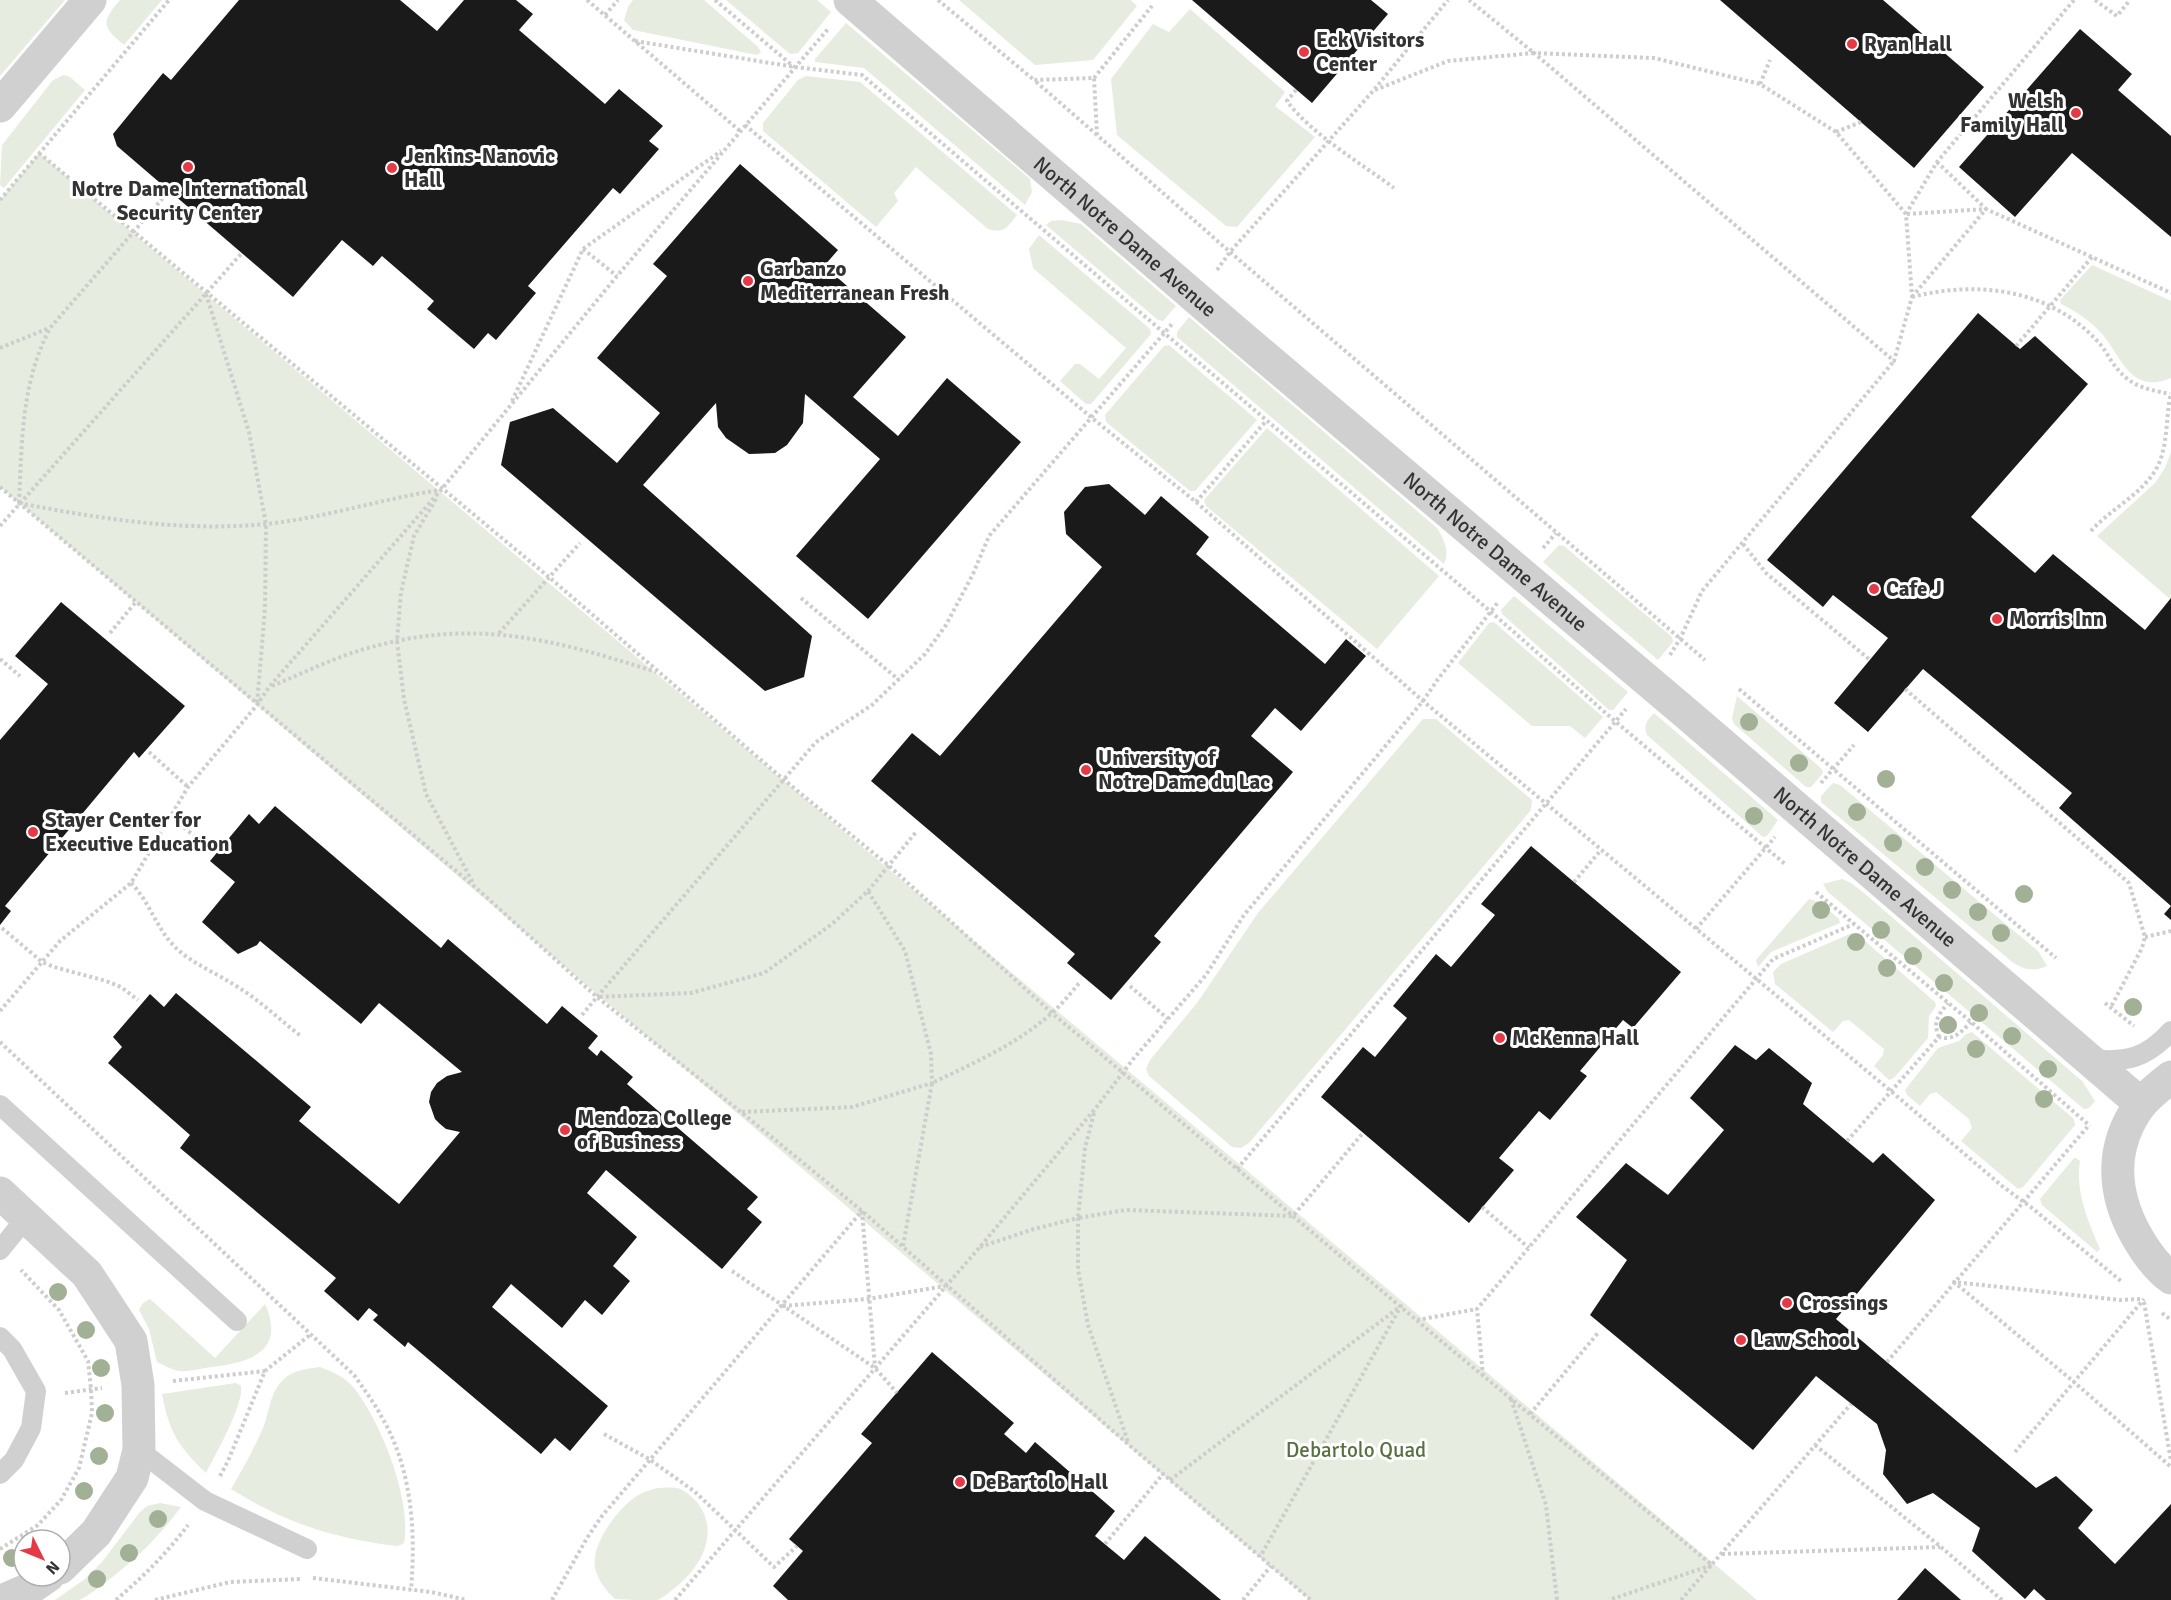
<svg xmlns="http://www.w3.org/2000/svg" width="2171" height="1600" viewBox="0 0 2171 1600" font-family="Signika,sans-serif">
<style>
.green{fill:#e6ecdf}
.building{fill:#1a1a1a}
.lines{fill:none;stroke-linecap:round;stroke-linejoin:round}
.path{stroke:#cdcdcd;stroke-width:4;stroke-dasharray:3 3;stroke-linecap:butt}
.service{stroke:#d0d0d0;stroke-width:20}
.minor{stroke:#d0d0d0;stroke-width:33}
.tree{fill:#a2b095}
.poi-dot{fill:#e63946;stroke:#fff;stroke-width:2}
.labels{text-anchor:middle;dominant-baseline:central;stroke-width:6;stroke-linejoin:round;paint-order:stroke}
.poi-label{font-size:21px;font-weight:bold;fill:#333;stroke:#fff;text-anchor:start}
.street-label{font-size:21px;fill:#333;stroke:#fff}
.park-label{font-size:21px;fill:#56703f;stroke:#fff}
</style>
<rect width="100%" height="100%" fill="#fff"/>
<path class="green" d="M0,0H65L0,76Z
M120,0H162L124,45C102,27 101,22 120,0Z
M633,0H704L758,47L761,52L757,55L633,30L624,20L628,7Z
M726,0H817L831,12L798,53L790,54Z
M959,0H1131L1137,6L1093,60L1035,65Z
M1190,9L1285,92L1275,106L1315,137L1237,227L1226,226L1117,135L1111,79L1153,24L1169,32Z
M846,23L1030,179L1032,192L1025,205L864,68L815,62V59Z
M64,75L70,77L85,90L4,188L0,185L2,145L53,80Z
M806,76L860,82L1017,215C1007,227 1005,234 988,229L916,167L894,193L898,201L876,227L763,131V123L798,80Z
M39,153L133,233L1757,1600H1310L0,487V200Z
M1062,220L1081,224L1176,306L1163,321L1158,320L1046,225L1051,221Z
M1039,235L1150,329L1151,334L1091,404H1086L1060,381L1075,364H1080L1099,379L1126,348L1033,268L1029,249Z
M2092,265L2171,301V378C2131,395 2122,358 2103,335C2092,322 2076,311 2061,304L2060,300Z
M1189,317L1437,528C1444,540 1450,551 1444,564L1177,337V332Z
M1169,345L1257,420L1195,491H1190L1106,422L1105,415L1164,346Z
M1267,428L1439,576L1377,649L1206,506L1204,500Z
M2171,452V598L2170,599L2097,536L2155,483L2165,468Z
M1559,545L1564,546L1672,637L1673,642L1658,660L1543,562Z
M1514,596L1628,692L1613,710H1609L1502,614L1501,610Z
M1494,622L1603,717L1585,738L1570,726H1532L1458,663L1489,623Z
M1737,696L1822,769L1823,773L1811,787H1806L1734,724L1732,718Z
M1654,713L1778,820L1767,836L1763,837L1647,735C1643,725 1647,721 1654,713Z
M1423,719H1436L1532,800L1531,810L1249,1143L1241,1148L1232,1147L1149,1076L1146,1069L1150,1060L1197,1003L1258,913Z
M1833,783L1840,785L2038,951L2047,966C2034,972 2023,970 2011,961L1821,802V796Z
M1842,879L1851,883L1864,893L2082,1081L2095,1101L2089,1108L2084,1109L1828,892L1823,884Z
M1809,899L1819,902L1839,919L1840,923L1771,952L1758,967L1756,960Z
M1852,933L1857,934L1935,1002L1936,1006L1929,1016L1928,1038L1894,1078L1889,1080L1874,1066L1883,1055L1884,1049L1849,1020L1843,1021L1833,1032L1775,984L1773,972L1781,964Z
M1972,1032L2074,1119L2075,1125L2023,1187L2018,1189L1961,1141L1972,1128L1969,1119L1936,1092L1930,1094L1920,1106L1907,1095L1905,1090L1938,1048L1959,1041L1966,1034Z
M2074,1158H2076L2080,1161C2075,1192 2088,1221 2100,1249L2097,1252L2042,1205L2040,1199Z
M150,1299L215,1358L265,1304C286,1352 250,1362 212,1367C202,1368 189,1372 179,1371C172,1370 164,1365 157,1362L149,1329L139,1310L143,1303Z
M320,1367C333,1372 345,1377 354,1388C381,1422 412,1500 404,1543L398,1546C335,1539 285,1523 231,1489C243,1469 254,1449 263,1428C269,1413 270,1393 282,1381C292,1370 305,1369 320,1367Z
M236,1383L241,1386C244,1405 215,1455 206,1473C178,1446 169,1432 162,1394Z
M657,1488C663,1488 670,1487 676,1488C683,1489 690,1495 695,1500C721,1529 703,1566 676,1587C670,1591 664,1598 657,1600C646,1600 626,1600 615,1599C606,1591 598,1580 595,1568C591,1543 619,1506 640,1494C645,1491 652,1490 657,1488Z
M160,1503L181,1507C159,1537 133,1562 102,1585C95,1590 87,1597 79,1600C72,1600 62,1600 55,1600L85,1579L102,1562L140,1512L147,1506Z"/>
<path class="building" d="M239,0H400L437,31L464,0H516L533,14L519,30L605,104L619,89L663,126L649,141L659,149L620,194L613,188L528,286L536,293L496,340L488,333L474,349L427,309L434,301L382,256L373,266L342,240L293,297L117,146L113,134L163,73L171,80Z
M1192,0H1371L1388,14L1312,103Z
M1720,0H1883L1984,87L1914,168Z
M2080,29L2132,74L2118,90L2171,136V237L2072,153L2015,217L1959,167Z
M740,164L838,250L824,266L906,337L853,397L898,436L947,378L1021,442L868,619L796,556L880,459L805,394L803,423L787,445L775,453L749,454L726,438L718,427L716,403L643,485L812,636L804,677L765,691L501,465L510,422L553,408L617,463L660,413L597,358L667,276L653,264Z
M1978,313L2020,349L2035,336L2088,384L1971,517L2035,573L2053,554L2145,630L2171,598V920L2164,914L2171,906L2059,808L2072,793L1923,669L1868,732L1834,703L1888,638L1833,595L1823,607L1767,560Z
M1109,484L1145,515L1161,496L1209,537L1196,554L1325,664L1346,639L1366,656L1301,731L1275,708L1251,736L1293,772L1154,936L1161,942L1111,1000L1067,963L1075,954L871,781L912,733L940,756L1102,567L1066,534L1064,512L1085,487Z
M61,602L185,706L139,758L134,752L5,906L11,911L0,925V740L48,684L15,656Z
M275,806L441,948L448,939L547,1024L562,1006L598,1036L588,1048L597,1056L601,1050L633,1077L627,1084L758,1197L747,1209L762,1222L722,1269L606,1170L587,1193L637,1237L613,1266L630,1281L602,1315L585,1300L562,1328L511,1284L492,1307L608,1406L570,1451L555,1438L541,1454L408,1342L405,1347L373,1320L378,1315L369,1308L358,1321L324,1291L336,1278L180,1148L190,1135L108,1063L122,1047L113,1037L150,994L164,1007L176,993L311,1107L299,1121L399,1204L460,1132L446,1129L440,1124L435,1119L429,1102L431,1092L437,1083L447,1076L462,1072L379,1003L361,1024L260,941L257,945L238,954L202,922L235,882L210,861L249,814L259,824Z
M1531,846L1681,972L1633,1028L1623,1020L1580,1071L1587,1076L1550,1120L1539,1111L1499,1158L1514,1170L1469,1223L1321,1097L1363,1047L1375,1057L1407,1018L1393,1006L1436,954L1451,967L1495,915L1481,904Z
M1735,1045L1756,1060L1769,1048L1812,1083L1803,1104L1873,1163L1883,1153L1935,1200L1836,1319L2036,1488L2056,1476L2093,1510L2078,1528L2115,1564L2171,1504V1600H2046L2034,1589L2025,1599L1972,1551L1980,1528L1933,1493L1907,1504L1883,1474L1886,1450L1877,1424L1816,1376L1753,1450L1590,1315L1627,1260L1576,1217L1626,1163L1668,1195L1724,1130L1690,1098Z
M932,1352L1014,1423L1004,1434L1026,1453L1035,1442L1115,1511L1095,1536L1124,1560L1145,1536L1221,1600H788L773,1586L803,1551L789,1539L872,1443L861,1434Z
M1925,1568L1961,1600H1897Z"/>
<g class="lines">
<path class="path" d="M587,0L740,131
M715,0L794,67
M938,0L1034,80
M2095,0L2117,16L2130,0
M605,15L618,0
M635,41L795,67L862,75L1490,611L1616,722L1785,864
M1094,78L1152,6
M1760,84L1770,60
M1296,90L1287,101C1311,134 1362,164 1394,188
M1375,90L1448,61L1534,53L1469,0
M745,125L1092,418L1196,502L1423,701L1892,1092L2002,1186L2032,1208L2121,1281
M1836,132L1861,122
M1097,135L1034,80L1094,78L1097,135L1230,252L1705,660
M39,153L550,578L783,779L888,865L1052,1013L1446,1345L1712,1565L1609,1600
M0,200L169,0
M1906,214L1836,132L1760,84L1654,58L1534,53L1894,361L1912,297L1906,214L1937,162L2074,0
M1907,214L1986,209L2171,293
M583,249L617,276
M1217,270L1230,252L1373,91L1448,0
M206,294L249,432L266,524L265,608L257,705
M1912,297C1978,280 2051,289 2099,343C2104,348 2108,356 2112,362C2129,386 2142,388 2170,394
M1912,297L1986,209L1937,162
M2016,346L2092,257
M0,348L49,328
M512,401L583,249L721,151
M0,487L475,887L597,997L741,1112L862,1211L1129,1445L1311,1600
M436,499L414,536L401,592L397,641L404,699L426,794L473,883
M1196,502L1266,421
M19,503C101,519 183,532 266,524C325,518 384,498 441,490
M19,503C22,441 21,384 50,328L169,191
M0,526L241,254
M2091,531C2112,507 2151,490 2161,458C2168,437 2166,414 2171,393
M1743,544L1766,573L1870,660
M1543,548L1556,533
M801,598L899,680
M110,633L135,603
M499,633L580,543
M1670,655L1680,639L1702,591L1894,361
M0,659L20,676
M272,686C301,674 331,659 361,650C471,617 550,638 656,672
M1739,689L2056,958
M1905,689L2129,883L2145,937L2142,948L2111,1007
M149,752L188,787
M1821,783L1854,745
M170,816L214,852
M1574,882L1601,850
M131,883C150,902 156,928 175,947C191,963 214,972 233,984C258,999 279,1019 302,1037
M868,891L916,832
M1816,892L1971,1022L2090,1126
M2,928L42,962L54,967L106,981L121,987L138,1000
M1696,929L1775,837
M2145,937L2171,931
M1130,986L1168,1019
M2105,1003L2134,1026
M0,1011L60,941L131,883L188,787L257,705L269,687L441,490L617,276L828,29
M582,1015L597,997
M1939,1037C1932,1022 1939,1014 1948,1003
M0,1042L354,1375C363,1388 373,1401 380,1414C412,1467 416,1530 411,1590
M742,1112L852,1107L932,1083L931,1054L905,951L868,891L832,924L764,973L691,993L597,997L816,742L872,705L925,654L946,625L973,574L989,536L1172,324
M1094,1113L1085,1148L1078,1218L1126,1210L1293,1216L1363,1133
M1847,1141L1939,1037C1954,1041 1961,1032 1971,1022
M1237,1169L1626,709
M1482,1207L1529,1248
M862,1211L875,1367
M903,1246L932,1083C974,1063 1017,1044 1052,1013C1062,1004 1071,993 1080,982
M980,1247L1034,1229L1078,1218V1269L1088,1325L1128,1442
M732,1271L875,1368L897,1393
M2140,1299L2120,1300L1954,1282L2074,1382L2144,1299
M2144,1302L2171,1461
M783,1306L868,1299L945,1286
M2162,1313L2171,1320
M1417,1320L1477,1309
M1887,1362L2089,1125
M1483,1376L1477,1309L1773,959L1854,924
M173,1381L265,1371
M65,1393L102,1388
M1511,1399L1546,1505L1557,1600
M1530,1414L1598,1333
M604,1434L649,1459L694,1491L774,1567L797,1546
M1815,1445L1941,1547L2002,1600
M2015,1452L2074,1382L2171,1467
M220,1476L228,1461L265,1371L311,1334
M1170,1480L1401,1306L1260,1557
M1105,1544L1163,1474
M0,1549L38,1525L61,1500L79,1468L92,1413L91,1389L88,1361L59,1310L21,1270
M1722,1554L1940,1547
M313,1578L431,1592L467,1600
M116,1600C143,1577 167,1553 188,1525
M155,1600L230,1582L300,1579
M552,1600L587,1538L602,1516L862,1211
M675,1600L979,1248L1095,1109L1134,1058L1206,975L1244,915L1423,701L1438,679L1499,601
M1243,1600L1271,1566
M1681,1600L1851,1404"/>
<path class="service" d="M2091,1059C2126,1063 2147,1058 2171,1031
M0,1105L237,1321
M0,1250L26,1218
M0,1337L12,1349L36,1391L31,1428L14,1460L0,1474
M139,1450L205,1501L307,1549"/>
<g class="minor">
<path id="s1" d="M850,0L1238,334L1687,714L2141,1104"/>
<path d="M0,106L90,0"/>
<path d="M2171,1077C2161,1085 2148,1095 2140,1105C2110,1146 2112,1192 2136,1235C2145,1251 2156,1267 2171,1278"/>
<path d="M0,1193L87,1274L131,1341L138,1385L139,1450L132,1478L96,1533L60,1568"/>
<path d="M4,1600L29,1589L48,1576"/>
</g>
</g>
<g class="tree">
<circle cx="1749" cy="722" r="9"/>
<circle cx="1799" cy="763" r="9"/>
<circle cx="1886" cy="779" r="9"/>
<circle cx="1857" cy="812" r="9"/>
<circle cx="1754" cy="816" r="9"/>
<circle cx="1893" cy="843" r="9"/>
<circle cx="1925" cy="867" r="9"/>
<circle cx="1952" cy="890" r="9"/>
<circle cx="2024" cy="894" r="9"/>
<circle cx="1821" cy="910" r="9"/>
<circle cx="1978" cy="912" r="9"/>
<circle cx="1881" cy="930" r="9"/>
<circle cx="2001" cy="933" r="9"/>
<circle cx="1856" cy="942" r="9"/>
<circle cx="1913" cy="956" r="9"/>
<circle cx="1887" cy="968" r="9"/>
<circle cx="1944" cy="983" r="9"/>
<circle cx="2133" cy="1007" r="9"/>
<circle cx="1979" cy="1013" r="9"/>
<circle cx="1948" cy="1025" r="9"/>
<circle cx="2012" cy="1036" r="9"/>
<circle cx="1976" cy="1049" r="9"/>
<circle cx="2048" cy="1069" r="9"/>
<circle cx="2044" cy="1099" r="9"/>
<circle cx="58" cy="1292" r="9"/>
<circle cx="86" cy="1330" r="9"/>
<circle cx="101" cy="1368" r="9"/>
<circle cx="105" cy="1413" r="9"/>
<circle cx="99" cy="1456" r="9"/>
<circle cx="84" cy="1491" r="9"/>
<circle cx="158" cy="1519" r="9"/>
<circle cx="129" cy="1553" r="9"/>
<circle cx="12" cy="1558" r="9"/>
<circle cx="97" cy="1579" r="9"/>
</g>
<g class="poi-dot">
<circle cx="1852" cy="44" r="6"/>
<circle cx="1304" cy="52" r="6"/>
<circle cx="2076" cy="113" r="6"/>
<circle cx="188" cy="167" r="6"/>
<circle cx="392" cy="168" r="6"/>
<circle cx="748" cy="281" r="6"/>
<circle cx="1874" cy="589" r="6"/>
<circle cx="1997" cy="619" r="6"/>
<circle cx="1086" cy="770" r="6"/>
<circle cx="33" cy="832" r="6"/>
<circle cx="1500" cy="1038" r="6"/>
<circle cx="565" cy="1130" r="6"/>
<circle cx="1787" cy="1303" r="6"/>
<circle cx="1741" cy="1340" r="6"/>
<circle cx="960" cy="1482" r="6"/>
</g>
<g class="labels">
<g class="poi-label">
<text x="1316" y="40">Eck Visitors<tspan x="1316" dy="24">Center</tspan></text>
<text x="1864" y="44">Ryan Hall</text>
<text x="2064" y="101" text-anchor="end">Welsh<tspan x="2064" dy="24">Family Hall</tspan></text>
<text x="404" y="156">Jenkins-Nanovic<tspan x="404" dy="24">Hall</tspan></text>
<text x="188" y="189" text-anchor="middle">Notre Dame International<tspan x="188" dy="24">Security Center</tspan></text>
<text x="760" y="269">Garbanzo<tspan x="760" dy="24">Mediterranean Fresh</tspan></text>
<text x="1886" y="589">Cafe J</text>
<text x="2009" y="619">Morris Inn</text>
<text x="1098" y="758">University of<tspan x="1098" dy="24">Notre Dame du Lac</tspan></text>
<text x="45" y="820">Stayer Center for<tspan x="45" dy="24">Executive Education</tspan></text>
<text x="1512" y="1038">McKenna Hall</text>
<text x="577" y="1118">Mendoza College<tspan x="577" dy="24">of Business</tspan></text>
<text x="1799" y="1303">Crossings</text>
<text x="1753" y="1340">Law School</text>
<text x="972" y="1482">DeBartolo Hall</text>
</g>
<g class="street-label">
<text stroke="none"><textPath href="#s1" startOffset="363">North Notre Dame Avenue</textPath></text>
<text stroke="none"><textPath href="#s1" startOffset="849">North Notre Dame Avenue</textPath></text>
<text stroke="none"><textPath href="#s1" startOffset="1335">North Notre Dame Avenue</textPath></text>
</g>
<g class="park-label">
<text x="1356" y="1450">Debartolo Quad</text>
</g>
</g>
<g transform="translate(42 1558) rotate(133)"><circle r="28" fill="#ffffff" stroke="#adadad" stroke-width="1.5"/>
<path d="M0-4.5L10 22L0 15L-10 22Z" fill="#e63946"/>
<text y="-9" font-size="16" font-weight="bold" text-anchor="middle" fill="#333333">N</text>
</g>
</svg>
